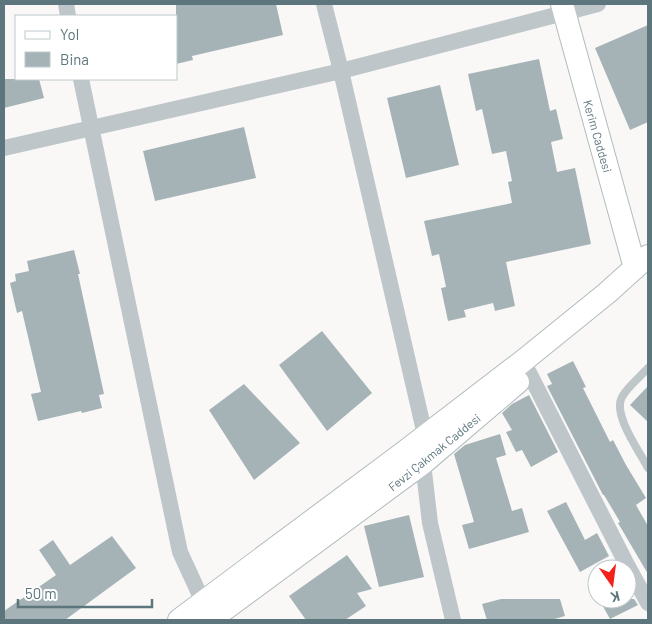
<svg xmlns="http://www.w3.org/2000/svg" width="652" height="624" viewBox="0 0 652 624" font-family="Barlow,sans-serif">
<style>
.building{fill:#a5b3b7}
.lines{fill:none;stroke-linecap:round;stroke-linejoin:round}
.secondary-casing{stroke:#b1bbbe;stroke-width:24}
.lane{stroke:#bec6c9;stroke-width:8}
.street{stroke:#bec6c9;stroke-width:16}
.secondary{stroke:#fff;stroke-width:22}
.labels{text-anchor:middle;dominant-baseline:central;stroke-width:5;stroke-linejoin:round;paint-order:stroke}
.street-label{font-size:12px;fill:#5d767e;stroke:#fff}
</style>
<rect width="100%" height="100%" fill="#f9f8f6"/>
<path class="building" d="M176,4H276L283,35L192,56L193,60L176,64Z
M648,25V122L630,130L595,48Z
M539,59L550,111L556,109L563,139L551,142L557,172L575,168L591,244L506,262L515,306L495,311L493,303L464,310L466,317L448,321L441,288L446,287L439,254L432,256L424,221L512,203L508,182L512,181L506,151L492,154L482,109L476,111L468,74Z
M4,79H39L44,98L4,108Z
M440,85L459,165L406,178L387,98Z
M244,127L256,178L155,201L143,151Z
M74,250L80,274H78L104,394L99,395L102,408L82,413L81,411L38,421L31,394L41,392L22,311L17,313L10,283L16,281L15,274L29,271L27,261Z
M322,331L372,393L327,431L279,365Z
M573,361L586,387L583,388L610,442L613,440L626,465L646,498L636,505L648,526V574L618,523L620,522L604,495H603L547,386L552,384L547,374Z
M244,384L300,443L254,480L209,410Z
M648,386V422L630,405Z
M529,395L558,452L531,467L522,450L516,452L506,432L512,430L502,413L512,404Z
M500,434L506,455L496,458L512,511L522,508L529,532L469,549L462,525L474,522L454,454L465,445Z
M566,502L585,540L597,533L609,556L580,572L547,511Z
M409,515L424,577L379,587L364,526Z
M112,536L136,568L65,620H4V611L56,575L39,550L53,540L70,565Z
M347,555L372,589L357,593L366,606L345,620H306L289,596Z
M501,599H560L565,616L551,620H487L482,604Z
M599,599H634L638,605L610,619Z"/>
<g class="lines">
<g class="secondary-casing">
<path id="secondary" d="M562,4L635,268
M179,620L403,453L523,361L607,293L648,256
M210,620L423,463L518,382"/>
</g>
<path class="lane" d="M648,368C640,377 628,386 622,397C612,414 640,452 648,468"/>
<path class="street" d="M66,4L68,16
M324,4L341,71L425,435L423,463L430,523L453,620
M81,79L180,552L203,602
M4,148L341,71L598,4
M523,361L625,561L648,603"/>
<use href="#secondary" class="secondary"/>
</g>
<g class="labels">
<g class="street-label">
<text transform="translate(598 136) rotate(74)">Kerim Caddesi</text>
<text transform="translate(434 452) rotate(-39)">Fevzi Çakmak Caddesi</text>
</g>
</g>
<rect width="652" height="624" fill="none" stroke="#5d767e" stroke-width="10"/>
<rect x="15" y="15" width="162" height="65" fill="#ffffff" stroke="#bec8cb"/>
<rect x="25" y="31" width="25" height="8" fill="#ffffff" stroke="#bec8cb"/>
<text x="60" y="40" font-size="15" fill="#5d767e">Yol</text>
<rect x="25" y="52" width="25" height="15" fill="#a5b3b7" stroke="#bec8cb"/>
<text x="60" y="65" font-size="15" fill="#5d767e">Bina</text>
<g transform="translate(612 584) rotate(166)"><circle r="24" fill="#ffffff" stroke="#bec8cb"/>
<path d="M0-4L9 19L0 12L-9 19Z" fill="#f3211c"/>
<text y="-8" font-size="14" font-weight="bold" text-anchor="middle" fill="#5d767e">K</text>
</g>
<path d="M18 599v8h134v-8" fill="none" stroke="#5d767e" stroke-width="2.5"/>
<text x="25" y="599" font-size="15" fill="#5d767e" stroke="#ffffff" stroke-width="4" paint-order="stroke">50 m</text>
</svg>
